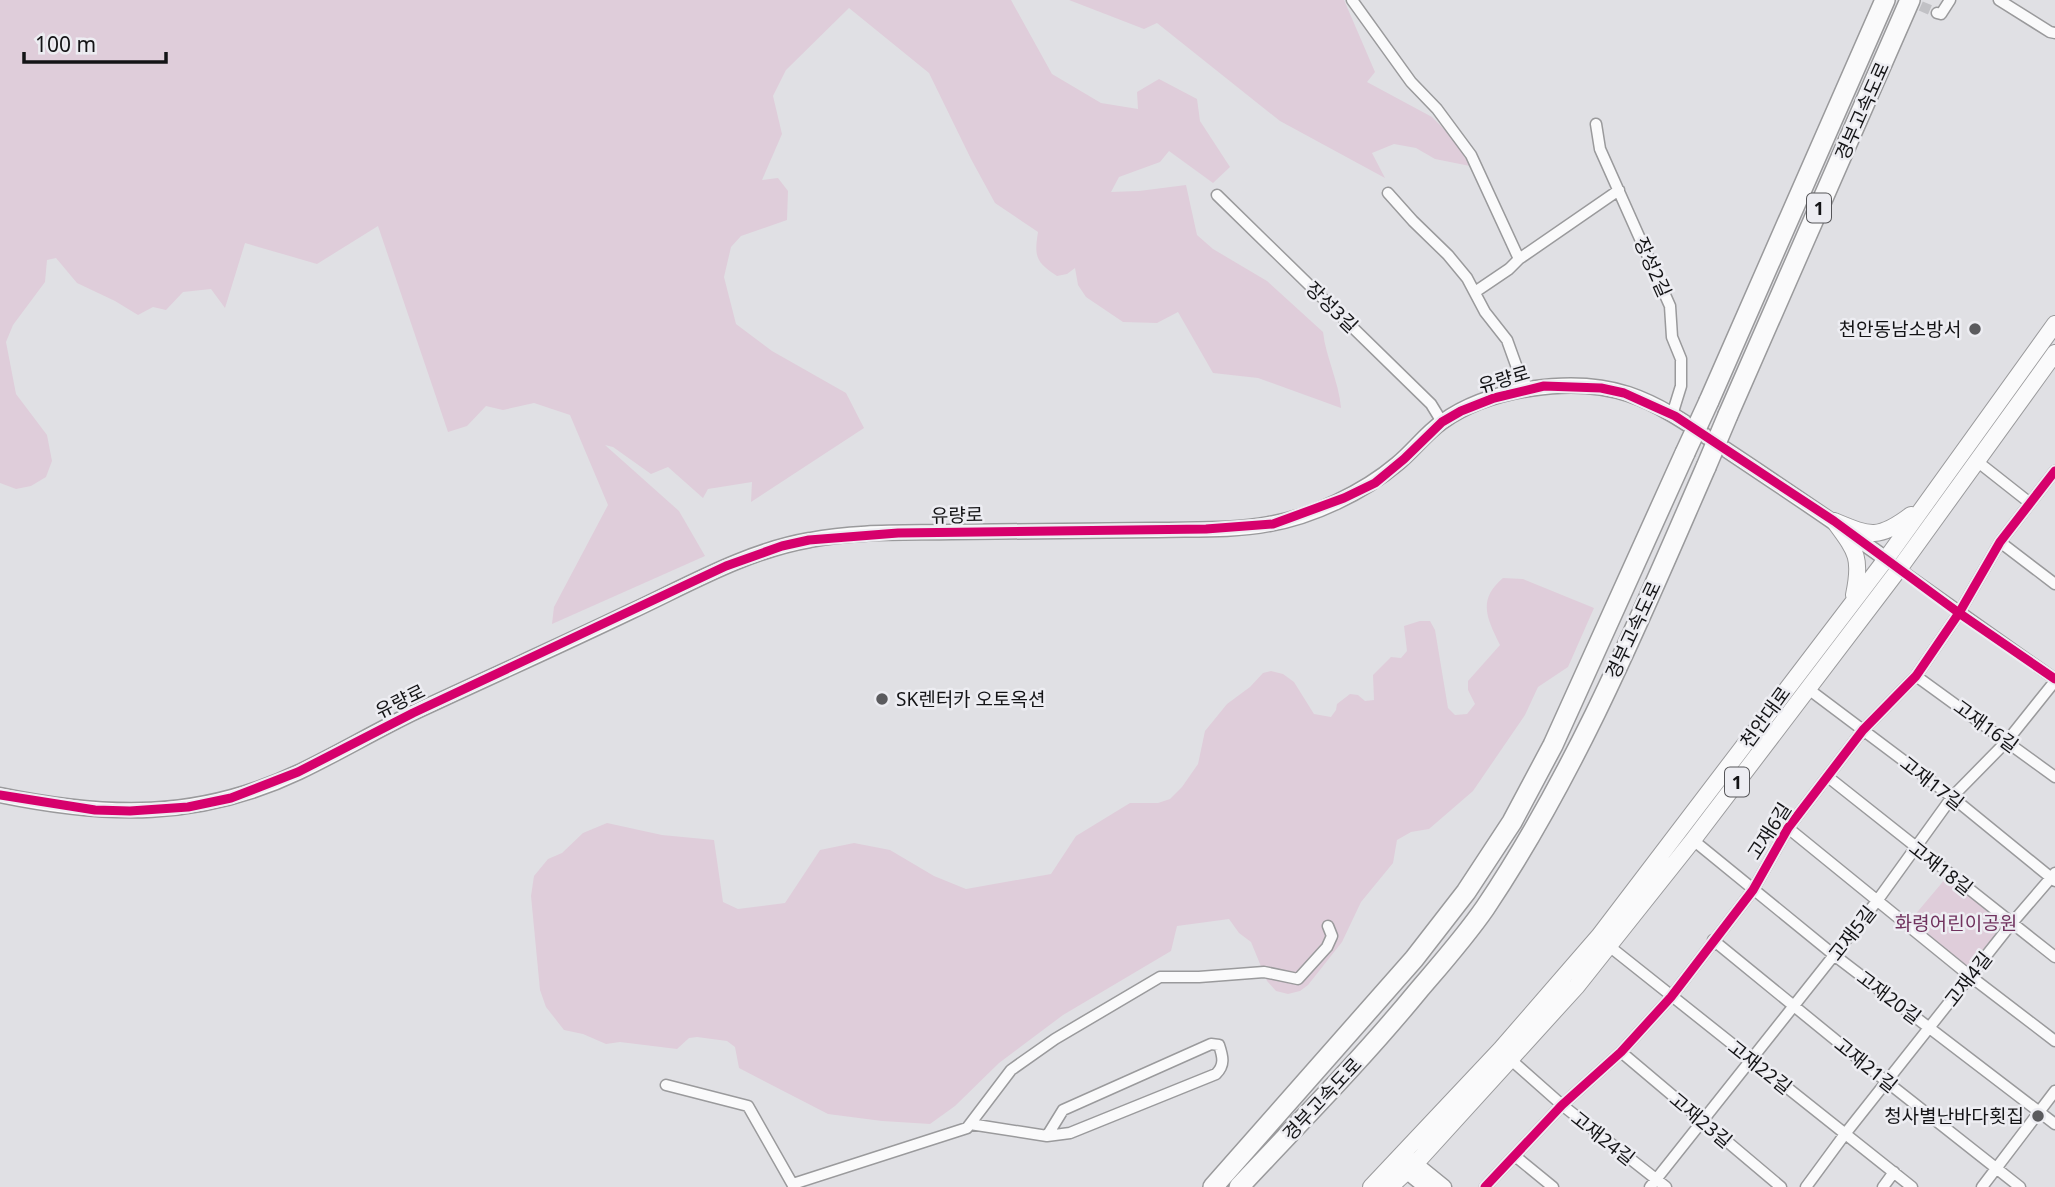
<svg xmlns="http://www.w3.org/2000/svg" width="2055" height="1187" viewBox="0 0 2055 1187" font-family="'Noto Sans','Noto Sans KR',sans-serif">
<style>
.green{fill:#dfcdda}
.lines{fill:none;stroke-linecap:round;stroke-linejoin:round}
.street-tunnel{stroke:#c1c1c5;stroke-width:10;stroke-dasharray:10 5;stroke-linecap:butt}
.street-casing{stroke:#9a9a9c;stroke-width:13}
.secondary-casing{stroke:#9a9a9c;stroke-width:17}
.primary-casing{stroke:#9a9a9c;stroke-width:18}
.highway-casing{stroke:#9a9a9c;stroke-width:22}
.street{stroke:#fafafb;stroke-width:10}
.secondary{stroke:#fafafb;stroke-width:14}
.primary{stroke:#fafafb;stroke-width:16}
.highway{stroke:#fafafb;stroke-width:19}
.highway-bridge-casing{stroke:#9a9a9c;stroke-width:22;stroke-linecap:butt}
.highway-bridge{stroke:#fafafb;stroke-width:19}
.cycleway-casing{stroke:#ededf2;stroke-width:13}
.cycleway{stroke:#d6006c;stroke-width:9}
.poi-dot{fill:#5b5b5e;stroke:#ededf2;stroke-width:2.5}
.labels{text-anchor:middle;dominant-baseline:central;stroke-width:5;stroke-linejoin:round;paint-order:stroke}
.shield{fill:#ededf2;stroke:#555558;stroke-width:2}
.shield-label{font-size:18px;font-weight:bold;fill:#141416}
.street-label{font-size:19px;fill:#141416;stroke:#ededf2}
.poi-label{font-size:19px;fill:#141416;stroke:#ededf2;text-anchor:end}
.park-label{font-size:19px;fill:#70325e;stroke:#ededf2}
</style>
<rect width="100%" height="100%" fill="#e0e0e4"/>
<path class="green" d="M0,0H1011L1052,74L1101,103L1138,109L1137,92L1159,79L1197,99L1200,121L1230,167L1213,183L1169,151L1160,162L1119,177L1111,192L1139,191L1186,185L1197,235L1213,249L1267,281L1323,332C1326,358 1339,382 1341,408L1258,378L1213,373L1178,312L1157,323L1123,322L1086,297L1078,285L1075,268L1067,274L1057,276C1036,262 1034,257 1038,232L995,203L971,159L929,73L849,8L786,70L773,96L782,134L762,180L778,178L788,191L787,220L741,236L731,247L724,277L736,324L772,351L846,393L864,428L751,502L752,482L708,489L703,498L668,467L651,474L613,447L605,445L679,511L705,556L552,624L554,607L608,505L570,415L534,403L503,410L486,406L467,426L448,432L378,226L317,264L245,243L225,308L211,289L183,292L166,310L153,307L138,315L115,301L77,283L56,258L47,260L45,282L13,325L6,342L16,394L47,435L52,461L46,477L31,486L16,489L0,483Z
M1069,0H1344L1375,72L1367,82L1432,117L1453,138L1470,166L1435,159L1416,148L1394,144L1372,153L1385,178L1280,121L1157,23L1144,29Z
M1503,578L1523,579L1594,608L1568,667L1538,687L1525,715L1473,791L1429,829L1411,832L1397,840L1393,863L1361,902L1342,942L1308,985L1300,991L1288,994L1276,991L1267,981L1251,942L1239,933L1229,919L1177,926L1171,951L1063,1015L999,1063L955,1106L930,1124L882,1121L828,1114L739,1068L735,1047L727,1041L697,1037L689,1038L677,1049L620,1042L606,1044L583,1034L564,1030L546,1007L540,990L531,896L534,876L548,859L562,853L583,833L607,823L662,835L714,840L723,902L738,909L785,903L820,850L854,843L890,850L934,876L966,889L1051,874L1076,836L1130,803H1158L1170,799L1182,787L1198,764L1205,731L1227,704L1250,687L1263,673L1271,671L1283,674L1294,682L1314,714L1331,717L1336,710L1337,704L1350,694L1358,695L1365,701L1374,700L1373,675L1391,657L1401,658L1407,651L1404,626L1420,621H1430L1435,630L1448,708L1455,715L1467,714L1475,704L1468,690V681L1500,645C1487,618 1477,600 1503,578Z
M1946,878L2001,920L2003,924L1970,966L1964,967L1908,923Z"/>
<g class="lines">
<path class="street-tunnel" d="M1907,0L1937,13"/>
<g class="street-casing">
<path id="street" d="M1352,0L1411,82L1437,109L1471,155L1519,259L1509,269L1475,292
M1999,0L2050,32L2055,33
M1937,13L1941,14L1950,0
M1596,124L1600,149L1670,306L1672,337L1681,359V386L1672,415
M1388,193L1413,221L1448,255L1467,278L1485,312L1507,340L1520,376L1529,389
M1217,195L1431,404L1442,422
M1519,259L1619,190
M1978,462L2030,503
M2000,542L2055,584
M1894,565L2055,679
M1916,676L2055,777
M1807,688L1952,797L2055,881
M1828,777L2055,957
M1788,828L1970,976L2055,1041
M1693,840L1834,955L2055,1124
M1713,940L1887,1082L2020,1187
M1609,946L1912,1187
M1621,1052L1781,1187
M1510,1059L1562,1105L1666,1187
M666,1085L748,1106L794,1187L796,1183L967,1128L1011,1070L1055,1039L1160,977H1199L1264,972L1298,979L1327,947L1332,936L1328,926
M970,1124L1047,1136L1070,1133L1216,1074C1225,1065 1223,1057 1219,1045L1211,1044L1063,1110L1047,1136
M1515,1156L1553,1187
M1485,1187L1562,1105L1621,1052L1671,997L1753,890L1788,828L1863,730L1916,676L1959,613L2000,542L2055,471
M1650,1187L1877,901L1952,797L2007,741L2055,681
M1806,1187L1845,1134L2012,923L2055,873
M1883,1187L1894,1172
M1982,1187L2055,1091"/>
</g>
<g class="secondary-casing">
<path id="secondary" d="M0,795C107,817 198,820 299,772C339,753 377,730 417,711C488,678 559,646 630,612C688,585 746,551 810,540C856,531 905,533 952,532C1021,531 1089,531 1157,530C1194,529 1232,531 1269,524C1312,517 1364,492 1397,464C1413,451 1425,434 1442,422C1489,388 1573,376 1628,394C1667,407 1700,433 1734,455C1785,489 1836,523 1886,559
M1407,1157L1444,1187
M1400,1166L1426,1187"/>
</g>
<g class="primary-casing">
<path id="primary" d="M1834,521C1870,536 1878,540 1911,515
M1834,521C1856,551 1862,557 1854,595
M1371,1187L1501,1049L1599,936L1886,559L2055,324
M1390,1187L1416,1163L1577,986L1693,840L1899,569L2055,353"/>
</g>
<g class="highway-casing">
<path id="highway" d="M1709,401L1885,0
M1728,415L1910,0
M1213,1187L1414,959L1466,892L1512,822L1553,745L1685,453
M1239,1187C1300,1122 1362,1059 1418,991C1441,964 1465,937 1485,908C1577,771 1640,618 1706,467"/>
</g>
<use href="#street" class="street"/>
<use href="#secondary" class="secondary"/>
<use href="#primary" class="primary"/>
<use href="#highway" class="highway"/>
<g class="highway-bridge-casing">
<path id="highway-bridge" d="M1685,453L1709,401
M1706,467L1728,415"/>
</g>
<use href="#highway-bridge" class="highway-bridge"/>
<g class="cycleway-casing">
<path id="cycleway" d="M0,795L95,810L130,811L188,807L231,798L298,772L413,713L726,566L782,546L809,540L898,533L1206,529L1273,524L1344,498L1375,483L1404,459L1442,422L1461,411L1494,398L1544,386L1601,388L1624,393L1675,416L1834,521L1959,613L2055,679
M1485,1187L1562,1105L1621,1052L1671,997L1753,890L1788,828L1863,730L1916,676L1959,613L2000,542L2055,471"/>
</g>
<use href="#cycleway" class="cycleway"/>
</g>
<g class="poi-dot">
<circle cx="1975" cy="329" r="7"/>
<circle cx="882" cy="699" r="7"/>
<circle cx="2038" cy="1116" r="7"/>
</g>
<g class="labels">
<g class="shield">
<rect x="1807" y="193.5" width="24" height="29" rx="5"/>
<rect x="1725" y="767.5" width="24" height="29" rx="5"/>
</g>
<g class="shield-label">
<text x="1819" y="208">1</text>
<text x="1737" y="782">1</text>
</g>
<g class="street-label">
<text transform="translate(1862 111) rotate(-66)">경부고속도로</text>
<text transform="translate(1653 267) rotate(66)">장성2길</text>
<text transform="translate(1332 307) rotate(44)">장성3길</text>
<text transform="translate(1504 379) rotate(-16)">유량로</text>
<text transform="translate(957 515) rotate(-1)">유량로</text>
<text transform="translate(1633 630) rotate(-65)">경부고속도로</text>
<text transform="translate(400 701) rotate(-26)">유량로</text>
<text transform="translate(1765 717) rotate(-54)">천안대로</text>
<text transform="translate(1986 726) rotate(36)">고재16길</text>
<text transform="translate(1932 783) rotate(38)">고재17길</text>
<text transform="translate(1769 831) rotate(-57)">고재6길</text>
<text transform="translate(1941 868) rotate(38)">고재18길</text>
<text transform="translate(1852 933) rotate(-52)">고재5길</text>
<text transform="translate(1968 979) rotate(-52)">고재4길</text>
<text transform="translate(1889 997) rotate(37)">고재20길</text>
<text transform="translate(1866 1065) rotate(39)">고재21길</text>
<text transform="translate(1760 1067) rotate(38)">고재22길</text>
<text transform="translate(1322 1099) rotate(-47)">경부고속도로</text>
<text transform="translate(1701 1120) rotate(40)">고재23길</text>
<text transform="translate(1603 1138) rotate(38)">고재24길</text>
</g>
<g class="poi-label">
<text x="1961" y="329">천안동남소방서</text>
<text x="896" y="699" text-anchor="start">SK렌터카 오토옥션</text>
<text x="2024" y="1116">청사별난바다횟집</text>
</g>
<g class="park-label">
<text x="1956" y="923">화령어린이공원</text>
</g>
</g>
<path d="M24 52v10h142v-10" fill="none" stroke="#141416" stroke-width="3.5"/>
<text x="35" y="52" font-size="21" fill="#141416" stroke="#ededf2" stroke-width="5" paint-order="stroke">100 m</text>
</svg>
